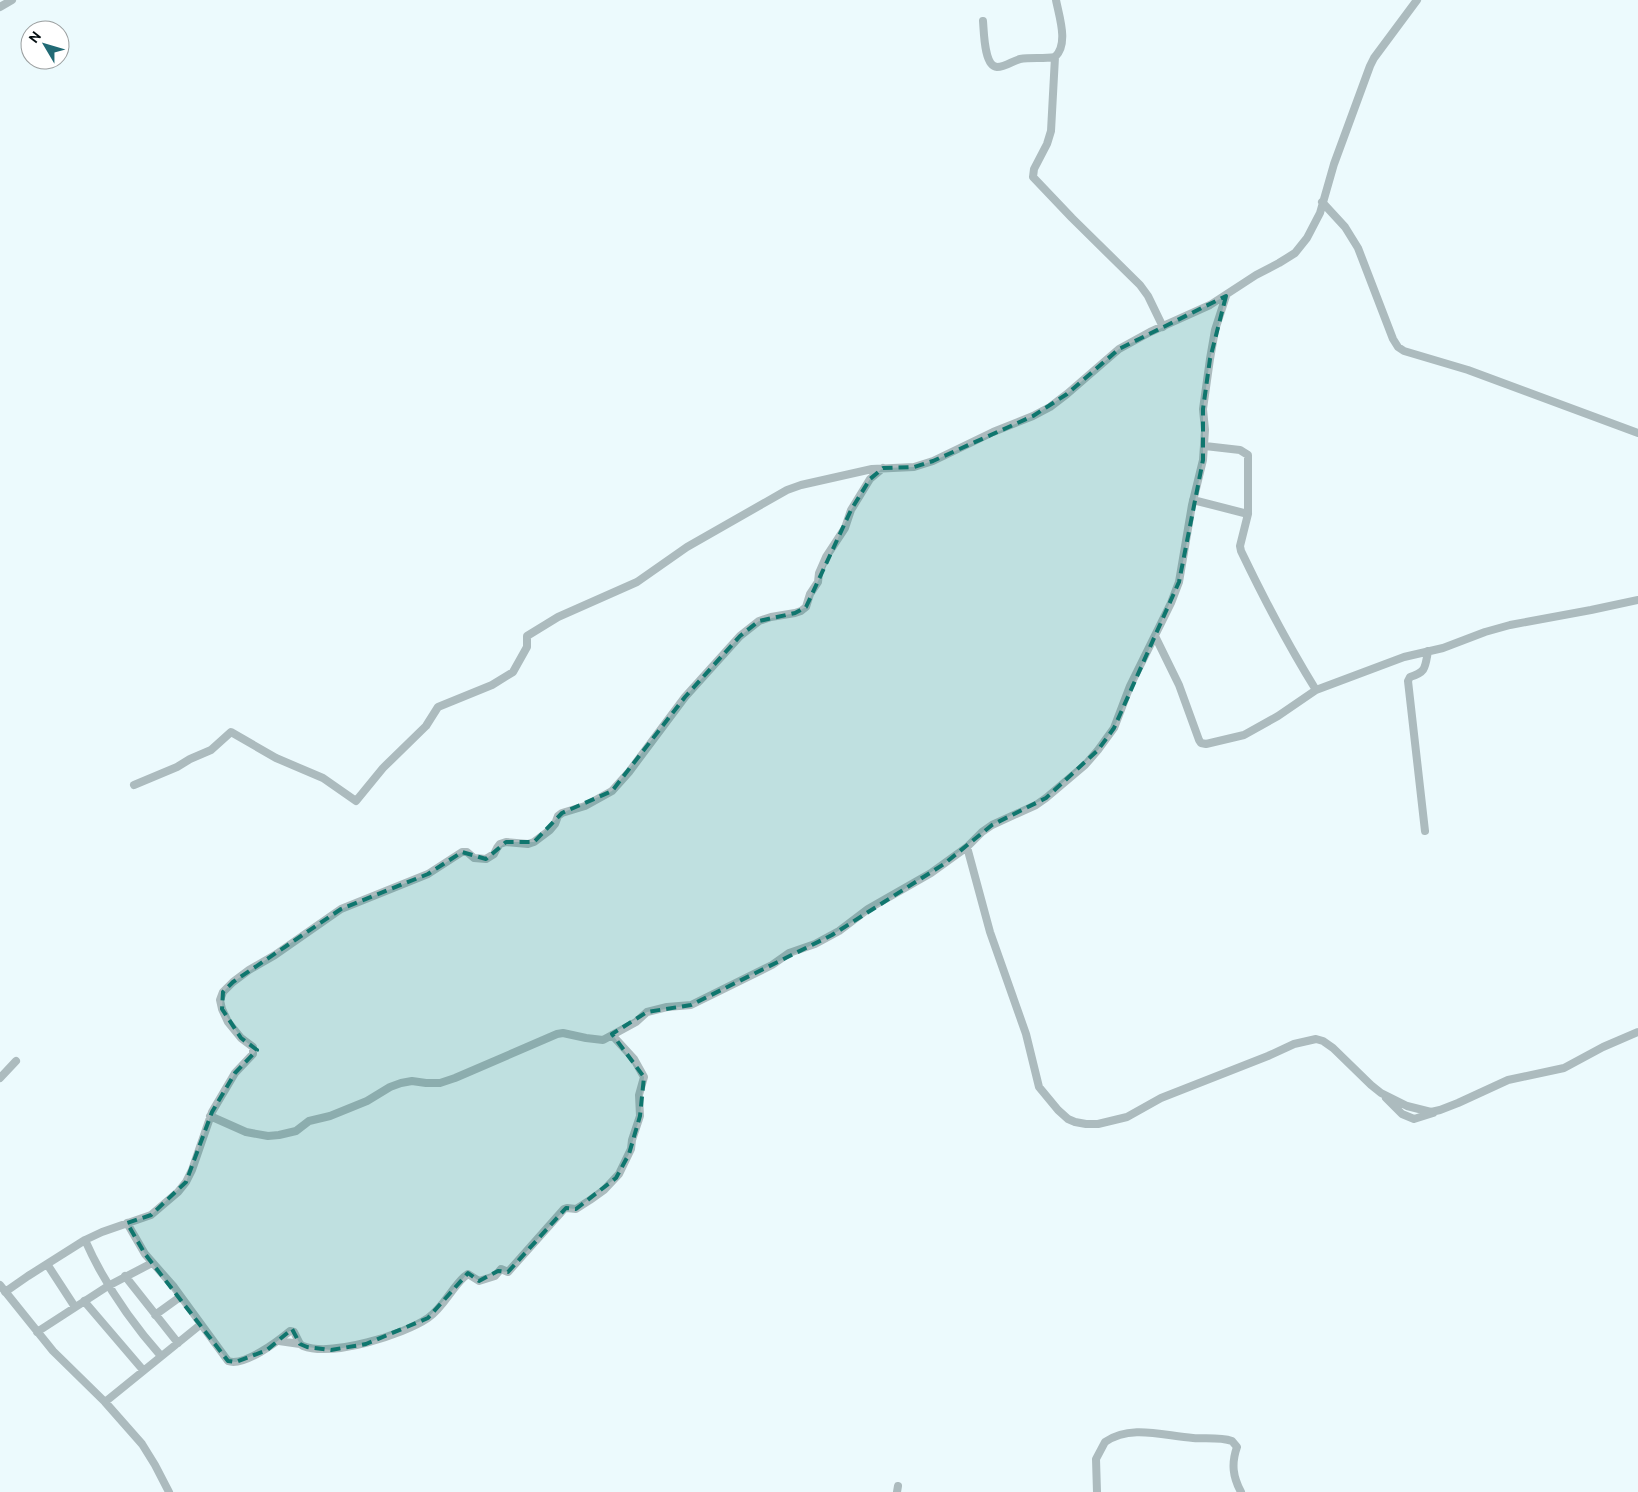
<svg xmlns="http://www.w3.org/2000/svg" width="1638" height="1492" viewBox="0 0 1638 1492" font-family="Ubuntu,sans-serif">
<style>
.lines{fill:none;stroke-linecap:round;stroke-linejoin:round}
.minor{stroke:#acbbbe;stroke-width:8}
.marked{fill:#0f766e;fill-opacity:0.2;stroke:#0f766e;stroke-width:4;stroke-dasharray:10 6;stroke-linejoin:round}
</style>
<rect width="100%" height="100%" fill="#ecfafd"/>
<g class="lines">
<path class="minor" d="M0,7L12,0
M983,21C984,32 984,66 997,67C1006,67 1012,61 1020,59C1031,57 1043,59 1055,57C1069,44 1059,16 1056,0
M1055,57L1051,131L1047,144L1034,169L1033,177L1072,218L1140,285L1148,296L1163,327
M1322,202L1345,227L1358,248L1393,339L1398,347L1404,351L1468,370L1638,433
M1205,446L1240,450L1248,455V514L1240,546L1241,551C1264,599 1288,645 1316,690
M1193,500L1248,514
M1155,636L1179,685L1199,740L1201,743L1206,744L1244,735L1278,716L1316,690L1404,657L1443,648L1485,632L1510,625L1591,610L1638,600
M134,785L177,767L190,759L211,750L231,732L276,758L323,778L356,801L383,768L426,726L438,707L492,685L513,672L527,647V636L558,617L637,582L687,547L787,490L801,485L872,469L914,467L933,461L993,432L1033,416L1050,407L1067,394L1119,349L1150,332L1210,305L1256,275L1279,263L1295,253L1307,238L1320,213L1334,164L1370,66L1374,58L1417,0
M1425,831L1408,681L1410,677C1426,672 1425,668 1428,651
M967,847L990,932L1026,1034L1039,1087L1058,1110L1068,1119L1075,1122L1086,1124H1098L1127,1117L1161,1098L1268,1056L1294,1044L1316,1039L1323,1041L1333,1048L1371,1085L1381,1093L1407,1106L1431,1112L1440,1110L1458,1103L1508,1080L1564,1068L1603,1047L1638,1032
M0,1078L16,1061
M1386,1098L1402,1114L1414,1119L1433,1113
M210,1116L246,1132L268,1136L279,1135L296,1131L309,1121L330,1116L367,1101L390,1087L401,1083L412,1081L426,1083H440L455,1078L557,1034L563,1033L586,1038L603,1040L636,1022L647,1012L667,1007L691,1005L772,965L789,953L815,944L839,931L868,909L931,873L967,847L982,832L992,825L1036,805L1046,798L1085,765L1098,750L1114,728L1130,686L1171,603L1179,582L1192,505L1203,460L1205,430L1203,409L1210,359L1215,330L1226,296
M127,1223L145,1254L174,1287L228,1361C244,1367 278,1341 290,1331L294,1332L300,1344L303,1346C332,1357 403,1335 428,1318C443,1308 451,1289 464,1277L468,1274L479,1281L495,1276L501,1269L508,1272L564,1209L567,1208L576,1209L590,1200L604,1190L619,1174L631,1149L632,1140L640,1116L639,1095L644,1077L634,1059L612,1035
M85,1240C104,1283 130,1321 161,1356
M47,1264L75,1307
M125,1276L178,1343
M0,1285L53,1351L105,1402L142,1444L155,1465L169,1492
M5,1292L28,1276L85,1240L102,1232L151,1215L178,1192L186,1182L192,1170L212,1112L235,1073L253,1054V1047L241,1038L228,1022L222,1009L220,1000L223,992L233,982L249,970L275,955L341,909L428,874L462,852H467L474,858L486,859L494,854L497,848L500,844L506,842L528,844L534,842L550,830L555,824L558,816L562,813L585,806L612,791L629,772L685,697L740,636L759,621L771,617L795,613L801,611L806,607L810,594L818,582L819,573L826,557L845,528L851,510L870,479L883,468
M84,1301L143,1370
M155,1315L180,1297
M37,1332L108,1286L152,1263
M279,1341L300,1344
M105,1402L200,1325
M897,1492L898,1486
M1097,1492L1096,1459L1105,1442C1131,1424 1164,1436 1193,1438C1206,1439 1220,1437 1232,1441L1237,1447C1231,1464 1233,1477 1241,1492"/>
</g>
<path class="marked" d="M1226,296L1210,359L1203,409V460L1179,582L1114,728L1098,750L1046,798L992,825L944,864L832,935L691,1005L647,1012L612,1034L644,1077L640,1116L629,1154L616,1178L576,1209L566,1208L508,1272L498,1271L479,1281L468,1273L428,1318L366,1344L331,1350L307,1347L300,1344L292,1329L267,1350L236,1362L228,1361L145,1254L127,1223L151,1215L186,1182L212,1112L235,1073L257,1050L241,1038L222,1009L223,992L233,982L341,909L428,874L462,852L486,859L506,842H534L562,813L612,791L685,697L740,636L759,621L795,613L806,607L851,510L870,479L883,468L914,467L933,461L1033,416L1067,394L1119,349Z"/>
<g transform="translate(45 45) rotate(308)"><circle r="24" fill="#ffffff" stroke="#9a9e9f"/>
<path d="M0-4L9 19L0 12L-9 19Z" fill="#216a75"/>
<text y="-8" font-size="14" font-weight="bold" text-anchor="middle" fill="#030d10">N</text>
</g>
</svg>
